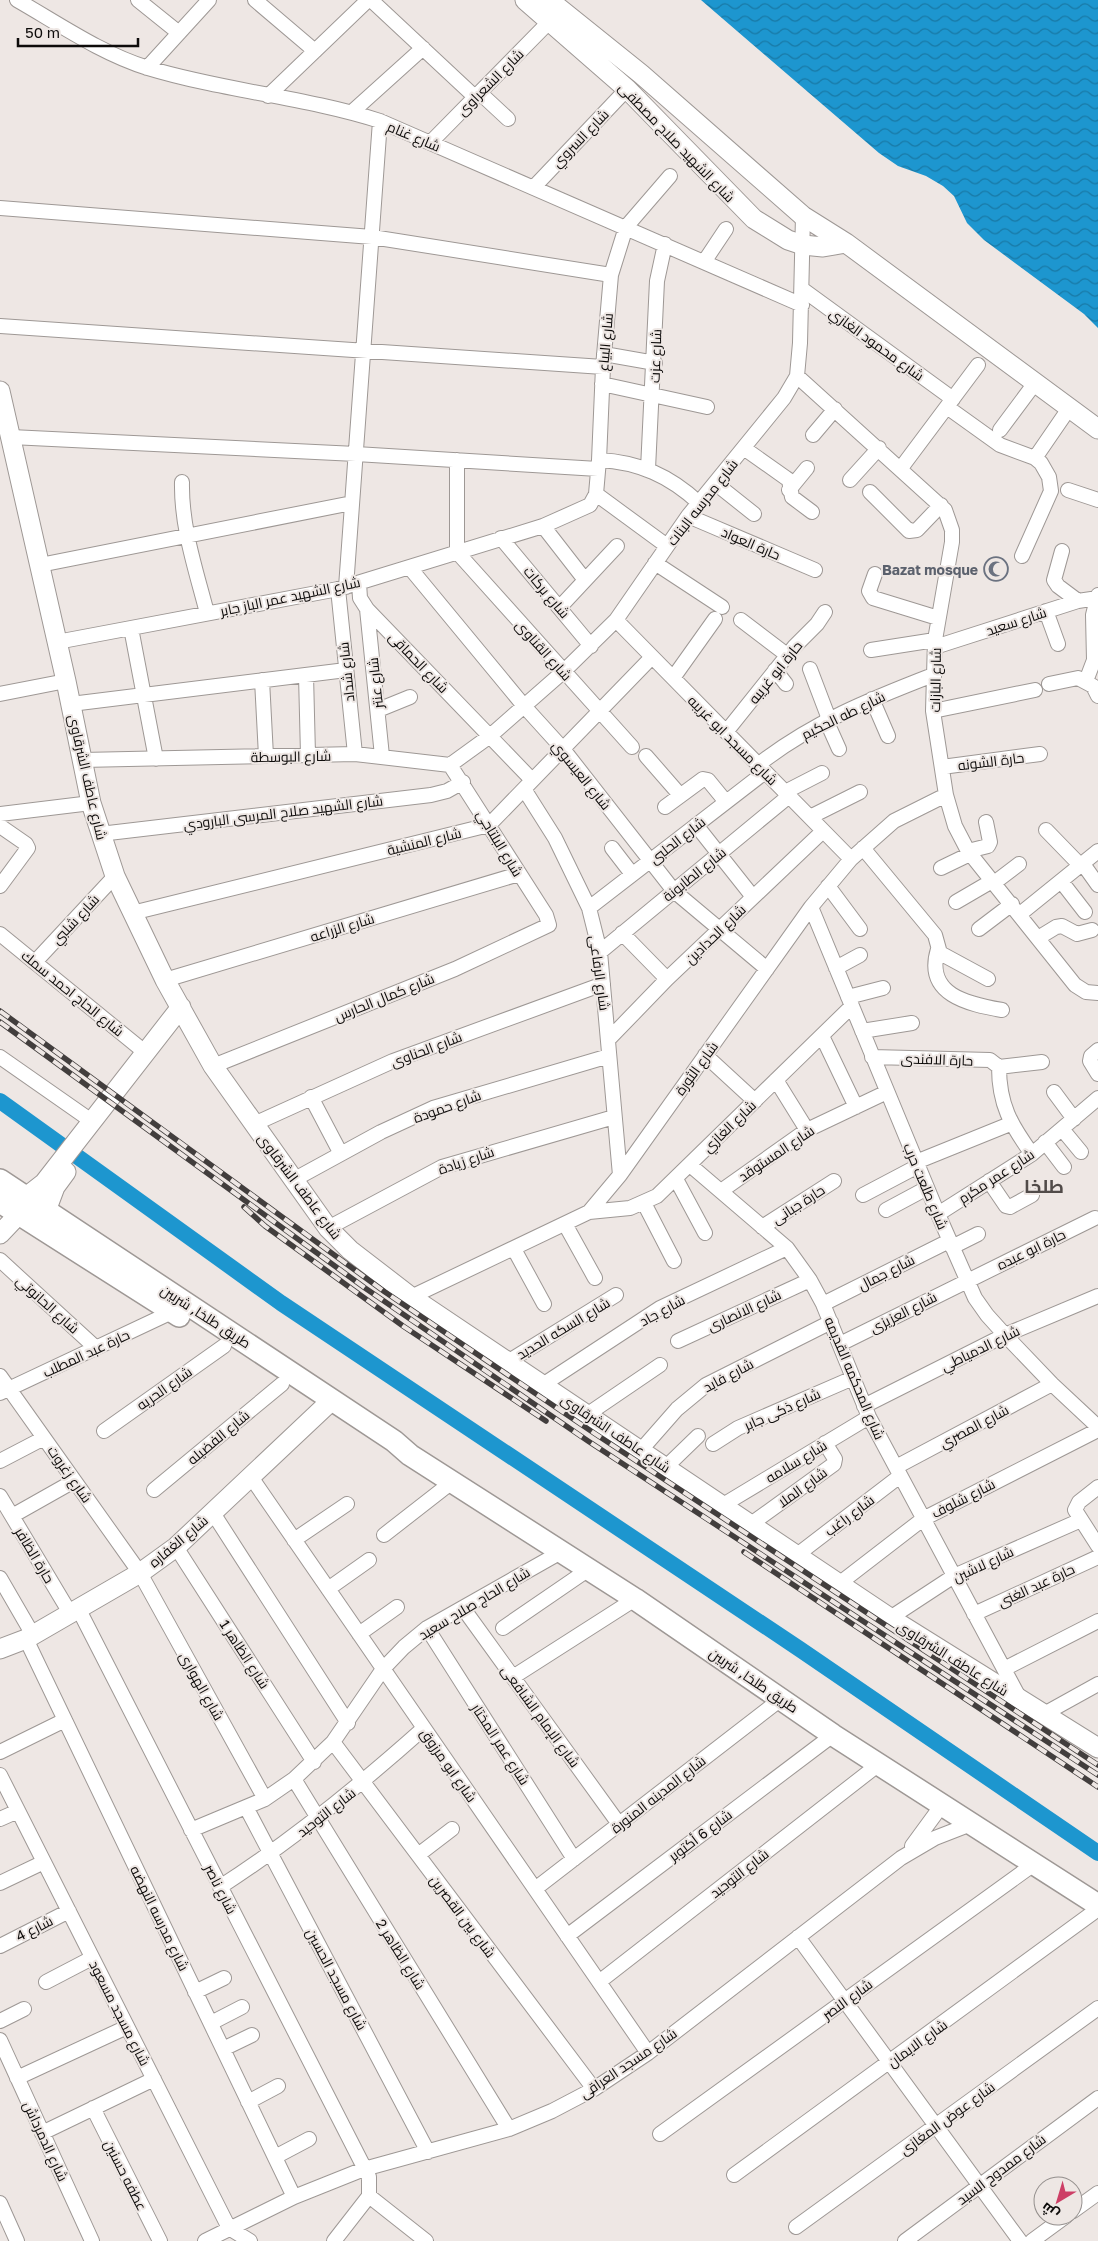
<svg xmlns="http://www.w3.org/2000/svg" width="1098" height="2241" viewBox="0 0 1098 2241" font-family="'Golos Text',Cairo,sans-serif">
<style>
.water{fill:url(#water-waves)}
.lines{fill:none;stroke-linecap:round;stroke-linejoin:round}
.canal{stroke:#1d96cf;stroke-width:16}
.street-casing{stroke:#9e9895;stroke-width:16}
.secondary-casing{stroke:#9e9895;stroke-width:21}
.primary-casing{stroke:#9e9895;stroke-width:24}
.street{stroke:#fff;stroke-width:14}
.secondary{stroke:#fff;stroke-width:19}
.primary{stroke:#fff;stroke-width:21}
.rail-casing{stroke:#423e3d;stroke-width:5.5}
.rail{stroke:#eee7e4;stroke-width:4;stroke-dasharray:11;stroke-linecap:butt}
.labels{text-anchor:middle;dominant-baseline:central;stroke-width:4;stroke-linejoin:round;paint-order:stroke}
.street-label{font-size:14px;fill:#0d0b0a;stroke:#eee7e4}
.worship-label{font-size:14px;font-weight:bold;fill:#5b616d;stroke:#eee7e4;text-anchor:end}
.district-label{font-size:19px;font-weight:bold;fill:#514b49;stroke:#eee7e4}
</style>
<defs>
<pattern id="water-waves" width="16" height="10" patternUnits="userSpaceOnUse" patternTransform="scale(1.25)"><rect width="16" height="10" fill="#1d96cf"/><path d="M0 5q4-4 8 0t8 0" fill="none" stroke="#1879a6"/></pattern>
</defs>
<rect width="100%" height="100%" fill="#eee7e4"/>
<path class="water" d="M701,0H1098V328L1084,314L984,240L967,223L954,196L943,186L926,176L898,166L879,153Z"/>
<g class="lines">
<path class="canal" d="M0,1101L281,1303L801,1650L1098,1853"/>
<g class="street-casing">
<path id="street" d="M17,0C59,24 102,54 148,68C224,91 305,97 380,121L802,305
M138,0L179,33
M255,0L315,51
M371,0L475,97
M147,68L209,0
M480,93L508,119
M268,96L368,0
M352,112L423,48
M431,142L549,22
M534,187L627,89
M0,208L372,237L611,275
M704,262L726,229
M802,289L953,399
M0,326L603,367
M604,354L655,363
M797,376L945,510L952,530V542L935,640L933,711L946,795L955,826L968,851L1075,985L1086,992L1098,993
M602,384L707,407
M947,407L1000,445L1035,458L1041,463L1049,477L1051,491L1022,556
M1000,430L1035,383
M813,435L835,409
M11,437L356,454L598,469
M745,449L786,478L789,480L792,497L812,512
M1035,458L1070,407
M457,460V552L632,747
M599,460C639,462 670,476 699,503
M901,468L978,365
M648,469L657,281L665,244
M850,480L879,448
M182,482C181,527 196,570 207,613
M715,483L754,514
M789,490L807,468
M1068,490L1098,500
M870,492L909,531L917,530L941,505
M596,494L667,546
M688,516L815,570
M543,526L585,580
M501,538L591,646
M1062,551L1054,580L1058,586L1078,601
M655,563L722,607
M40,565L352,503
M410,568L524,706L563,749L674,891L767,969
M875,574L869,591L873,598L938,618
M359,583L360,598L367,609L532,780
M346,587L380,121
M338,589L355,754
M560,607L617,546
M367,609L382,756
M1046,611L1058,644
M616,620L851,859
M741,620L787,655
M131,628L156,759
M57,642L338,589L543,526L590,505L596,494L599,460L603,367L611,275L626,227L670,176
M935,647L1078,601L1098,598
M871,650L935,640
M810,669L829,719
M775,670L786,684
M306,675L308,755
M673,678L715,619
M262,680L266,756
M1086,681L1094,660L1093,615L1098,595
M1049,684L1078,678L1093,686L1098,696
M0,694L66,681
M872,699L888,736
M71,704L346,670
M378,710L410,697
M933,711L1035,690
M826,720L839,749
M726,732L794,647L817,624L825,612
M646,756L680,795
M82,760L355,754L450,765L490,736L564,671L616,620L688,516L784,398L797,376L800,343L803,216
M758,765C811,723 871,699 933,675
M942,767L1040,754
M524,789L555,838L589,908L600,952L620,1175
M785,792L822,773
M665,807L703,779L708,780L726,802
M0,814L91,803
M810,817L860,792
M696,825L753,897
M0,826L26,844L28,848L0,886
M1046,830L1080,865
M100,834L431,795L447,791L463,782
M612,848L632,874
M863,848L935,935L940,953L988,979
M968,851L988,846L990,842L986,822
M1083,864L1098,885
M941,868L970,854
M1061,881L1085,912
M994,883L1019,864
M828,886L860,929
M956,902L992,881
M811,907L938,1214L975,1298L987,1315L1005,1335L1052,1384L1098,1427
M589,908L765,772
M132,913L489,825L652,657
M1020,914L1098,851
M979,929L1012,904
M622,933L667,979
M0,934L146,1053
M1038,938L1056,927L1062,926L1077,934L1092,930
M938,949C924,995 968,1004 1002,1010
M600,952L789,796
M35,962L115,876
M836,968L860,955
M165,980L519,874
M848,997L883,988
M862,1031L912,1023
M822,1036L856,1107
M608,1040L667,979L823,831
M1098,1050L1091,1056L1090,1061L1098,1074
M705,1055L755,1101
M0,1057L93,1122
M872,1057L990,1060L999,1067L1042,1062
M213,1066L455,969L549,925L546,915L450,765
M999,1067C999,1105 1011,1125 1032,1154
M776,1080L807,1130
M1054,1092L1074,1119
M311,1097L341,1154
M254,1124L393,1061L603,984
M1062,1129L1081,1152
M1045,1142L1064,1167
M916,1162L1010,1124
M690,1165L787,1248L810,1280L823,1304L869,1417L1020,1699
M295,1179L381,1132L433,1108L609,1056
M676,1179L705,1233
M989,1181L1006,1206L1010,1207L1032,1195
M721,1191L807,1130L887,1092
M863,1195L918,1166
M644,1203L674,1261
M886,1210L927,1188
M589,1212L630,1208L657,1196L852,1006
M938,1214L1032,1154L1098,1098
M565,1224L595,1278
M762,1227L834,1181
M328,1228L442,1167L614,1117
M952,1247L978,1234
M514,1249L544,1304
M0,1260L96,1348
M411,1297L589,1212L620,1175L811,907L851,859L894,821L946,795
M823,1304L949,1241
M678,1341L810,1280
M840,1344L1095,1218
M509,1361L616,1295
M0,1376L140,1573L265,1799
M544,1384L660,1308L787,1248
M0,1393L172,1312
M864,1406L1005,1335L1098,1296
M588,1414L660,1365
M104,1431L224,1346
M713,1444L738,1428L853,1378
M641,1450L677,1409L706,1385L831,1322
M0,1461L44,1438
M666,1467L698,1436
M896,1467L1052,1384
M251,1477L648,2053
M1098,1487L1079,1502L1075,1510L1098,1546
M154,1490L282,1384
M0,1496L70,1613
M723,1505L869,1417
M213,1513L348,1723
M12,1516L74,1481
M751,1524L834,1464L835,1459L825,1443
M384,1535L452,1482
M294,1540L347,1504
M176,1547L314,1762
M797,1555L900,1476
M0,1578L33,1635
M840,1583L923,1519L1098,1430
M328,1589L369,1560
M78,1608L369,2177V2196L334,2241
M463,1608L619,1824
M974,1614L1098,1557
M890,1618L954,1576L1081,1520
M427,1628L574,1859
M503,1628L589,1569
M359,1634L397,1607
M26,1639L294,2197
M1004,1669L1098,1621
M513,1677L635,1599
M1044,1714L1098,1684
M333,1742L594,2089
M0,1752L65,1720
M0,1775L229,2228L250,2241
M294,1779L509,2129
M246,1807L428,2152
M0,1819L18,1811
M191,1830L265,1799L294,1779L333,1742L383,1669L404,1647L427,1628L561,1552
M912,1846L942,1805
M418,1855L452,1829
M0,1883L44,1862
M220,1887C293,1840 359,1786 424,1728
M535,1889L781,1699
M567,1936L833,1735
M798,1937L1020,2241
M0,1946L69,1911
M46,1982L92,1958
M599,1982L879,1764
M195,1992L224,1978
M0,2021L24,2009
M211,2023L242,2007
M0,2040L92,2241
M223,2049L252,2035
M17,2078L127,2027
M248,2102L278,2086
M93,2108L160,2241
M42,2133L154,2079
M660,2134L1034,1864
M275,2157L309,2139
M734,2175L1098,1909
M369,2196L426,2241
M0,2203L17,2241
M1073,2211L1098,2193
M796,2227L1098,2008
M205,2241L294,2197L364,2169L509,2129L552,2111L594,2089L648,2053L901,1858L935,1838L971,1824
M905,2241L1098,2098
M1032,2241L1066,2216"/>
</g>
<g class="secondary-casing">
<path id="secondary" d="M525,0L627,89L754,219L788,240L803,245L823,247L846,243
M549,0L641,74L803,216L846,243L1098,429
M0,391L66,681L91,803L115,876L165,980L213,1066L328,1228L350,1250L411,1297L890,1618L1098,1748
M26,1197L44,1183L181,1007
M46,1211L55,1187L66,1172
M0,1234L19,1214
M0,1649L26,1639L140,1573L176,1547L332,1400"/>
</g>
<g class="primary-casing">
<path id="primary" d="M0,1180L394,1441L410,1455L635,1599L833,1735L1098,1905
M0,1202L179,1316"/>
</g>
<use href="#street" class="street"/>
<use href="#secondary" class="secondary"/>
<use href="#primary" class="primary"/>
<g class="rail-casing">
<path id="rail" d="M0,1011L385,1292L594,1433L1098,1765
M0,1022L365,1288L588,1441L1098,1775
M244,1207L265,1226L403,1326L546,1421
M744,1552L1098,1787"/>
</g>
<use href="#rail" class="rail"/>
</g>
<defs>
<g id="mosque-ring" transform="scale(1.25)"><circle r="9.5" fill="#eee7e4" stroke="#6b7280" stroke-width="1.5"/><path d="M3.5-4.9A6 6 0 1 0 3.5 4.9A5 5 0 1 1 3.5-4.9Z" fill="#6b7280"/></g>
</defs>
<g fill-rule="evenodd">
<use href="#mosque-ring" x="996" y="569"/>
</g>
<g class="labels">
<g class="street-label">
<text transform="translate(490 82) rotate(-45)">شارع الشعراوى</text>
<text transform="translate(414 136) rotate(23)">شارع غنام</text>
<text transform="translate(580 138) rotate(-46)">شارع السروي</text>
<text transform="translate(677 142) rotate(46)">شارع الشهيد صلاح مصطفى</text>
<text transform="translate(605 342) rotate(-85)">شارع البياع</text>
<text transform="translate(877 344) rotate(36)">شارع محمود الغازي</text>
<text transform="translate(655 356) rotate(-88)">شارع عزت</text>
<text transform="translate(702 502) rotate(-52)">شارع مدرسه البنات</text>
<text transform="translate(751 543) rotate(23)">حارة العواد</text>
<text transform="translate(547 592) rotate(50)">شارع بركات</text>
<text transform="translate(290 596) rotate(-12)">شارع الشهيد عمر الباز جابر</text>
<text transform="translate(1016 621) rotate(-18)">شارع سعيد</text>
<text transform="translate(544 650) rotate(48)">شارع القناوى</text>
<text transform="translate(419 662) rotate(46)">شارع الحماقى</text>
<text transform="translate(346 672) rotate(-96)">شارع شداد</text>
<text transform="translate(775 672) rotate(-51)">حارة ابو غريبه</text>
<text transform="translate(935 680) rotate(-89)">شارع البازات</text>
<text transform="translate(375 683) rotate(-96)">شارع عنتر</text>
<text transform="translate(843 715) rotate(-26)">شارع طه الحكيم</text>
<text transform="translate(733 740) rotate(45)">شارع مسجد ابو غريبه</text>
<text transform="translate(291 756) rotate(-1)">شارع البوسطة</text>
<text transform="translate(991 761) rotate(-7)">حارة الشونه</text>
<text transform="translate(582 775) rotate(51)">شارع العيسوي</text>
<text transform="translate(88 777) rotate(77)">شارع عاطف الشرقاوى</text>
<text transform="translate(283 812) rotate(-7)">شارع الشهيد صلاح المرسى البارودي</text>
<text transform="translate(677 840) rotate(-38)">شارع الحلبى</text>
<text transform="translate(424 841) rotate(-14)">شارع المنشية</text>
<text transform="translate(500 843) rotate(59)">شارع البلتاجي</text>
<text transform="translate(694 874) rotate(-39)">شارع الطابونة</text>
<text transform="translate(75 919) rotate(-47)">شارع شلبي</text>
<text transform="translate(342 927) rotate(-17)">شارع الزراعه</text>
<text transform="translate(715 934) rotate(-44)">شارع الحدادين</text>
<text transform="translate(600 973) rotate(82)">شارع الرفاعى</text>
<text transform="translate(73 993) rotate(39)">شارع الحاج احمد سمك</text>
<text transform="translate(384 997) rotate(-22)">شارع كمال الحارس</text>
<text transform="translate(426 1049) rotate(-21)">شارع الحناوى</text>
<text transform="translate(937 1059) rotate(2)">حارة الافندى</text>
<text transform="translate(696 1068) rotate(-54)">شارع الثورة</text>
<text transform="translate(447 1106) rotate(-20)">شارع حمودة</text>
<text transform="translate(729 1126) rotate(-44)">شارع الغازي</text>
<text transform="translate(776 1153) rotate(-34)">شارع المستوقد</text>
<text transform="translate(466 1160) rotate(-19)">شارع زيادة</text>
<text transform="translate(996 1176) rotate(-33)">شارع عمر مكرم</text>
<text transform="translate(300 1186) rotate(53)">شارع عاطف الشرقاوى</text>
<text transform="translate(926 1186) rotate(67)">شارع طلعت حرب</text>
<text transform="translate(798 1204) rotate(-33)">حارة جبانى</text>
<text transform="translate(1031 1249) rotate(-26)">حارة ابو عبده</text>
<text transform="translate(886 1272) rotate(-27)">شارع جمال</text>
<text transform="translate(48 1304) rotate(42)">شارع الحانوتي</text>
<text transform="translate(662 1310) rotate(-29)">شارع جاد</text>
<text transform="translate(744 1310) rotate(-25)">شارع الانصارى</text>
<text transform="translate(903 1312) rotate(-27)">شارع العزيزى</text>
<text transform="translate(206 1316) rotate(33)">طريق طلخا, شربين</text>
<text transform="translate(563 1328) rotate(-31)">شارع السكه الحديد</text>
<text transform="translate(980 1348) rotate(-26)">شارع الدمياطي</text>
<text transform="translate(86 1353) rotate(-25)">حارة عبد المطلب</text>
<text transform="translate(728 1375) rotate(-28)">شارع فايد</text>
<text transform="translate(855 1378) rotate(67)">شارع المحكمه القديمه</text>
<text transform="translate(164 1388) rotate(-35)">شارع الحريه</text>
<text transform="translate(782 1409) rotate(-24)">شارع ذكى جابر</text>
<text transform="translate(974 1426) rotate(-28)">شارع المصري</text>
<text transform="translate(616 1433) rotate(34)">شارع عاطف الشرقاوى</text>
<text transform="translate(218 1437) rotate(-40)">شارع الفضيله</text>
<text transform="translate(796 1461) rotate(-31)">شارع سلامه</text>
<text transform="translate(70 1474) rotate(55)">شارع زغروت</text>
<text transform="translate(802 1487) rotate(-36)">شارع الملا</text>
<text transform="translate(963 1498) rotate(-27)">شارع شلوف</text>
<text transform="translate(849 1515) rotate(-37)">شارع راغب</text>
<text transform="translate(178 1541) rotate(-40)">شارع الغفاره</text>
<text transform="translate(35 1555) rotate(59)">حارة الظافر</text>
<text transform="translate(983 1564) rotate(-25)">شارع لاشين</text>
<text transform="translate(1036 1585) rotate(-25)">حارة عبد الغنى</text>
<text transform="translate(474 1603) rotate(-31)">شارع الحاج صلاح سعيد</text>
<text transform="translate(245 1654) rotate(57)">شارع الظاهر 1</text>
<text transform="translate(953 1658) rotate(32)">شارع عاطف الشرقاوى</text>
<text transform="translate(754 1680) rotate(34)">طريق طلخا, شربين</text>
<text transform="translate(202 1686) rotate(61)">شارع الهوارى</text>
<text transform="translate(541 1716) rotate(54)">شارع الإمام الشافعى</text>
<text transform="translate(501 1744) rotate(57)">شارع عمر المختار</text>
<text transform="translate(449 1765) rotate(55)">شارع ابو مرزوق</text>
<text transform="translate(658 1794) rotate(-38)">شارع المدينه المنورة</text>
<text transform="translate(326 1812) rotate(-38)">شارع التوحيد</text>
<text transform="translate(700 1835) rotate(-37)">شارع 6 أكتوبر</text>
<text transform="translate(739 1873) rotate(-38)">شارع التوحيد</text>
<text transform="translate(221 1889) rotate(63)">شارع ناصر</text>
<text transform="translate(463 1916) rotate(53)">شارع بين القصرين</text>
<text transform="translate(160 1918) rotate(64)">شارع مدرسه النهضه</text>
<text transform="translate(34 1928) rotate(-27)">شارع 4</text>
<text transform="translate(401 1954) rotate(58)">شارع الظاهر 2</text>
<text transform="translate(337 1979) rotate(62)">شارع مسجد الحسين</text>
<text transform="translate(847 1999) rotate(-36)">شارع النصر</text>
<text transform="translate(120 2013) rotate(63)">شارع مسجد مسعود</text>
<text transform="translate(917 2043) rotate(-36)">شارع الايمان</text>
<text transform="translate(628 2063) rotate(-34)">شارع مسجد العراقى</text>
<text transform="translate(947 2118) rotate(-36)">شارع عوض المغازى</text>
<text transform="translate(46 2141) rotate(65)">شارع الدمرداش</text>
<text transform="translate(1001 2169) rotate(-37)">شارع ممدوح السيد</text>
<text transform="translate(126 2175) rotate(63)">عطفه حسنين</text>
</g>
<g class="worship-label">
<text x="978" y="569">Bazat mosque</text>
</g>
<g class="district-label">
<text x="1044" y="1185">طلخا</text>
</g>
</g>
<g transform="translate(1058 2201) rotate(218)"><circle r="24" fill="#eee7e4" stroke="#948f8d"/>
<path d="M0-4L9 19L0 12L-9 19Z" fill="#cd3f66"/>
<text y="-8" font-size="14" font-weight="bold" text-anchor="middle" fill="#0d0b0a">ش</text>
</g>
<path d="M18 38v8h120v-8" fill="none" stroke="#0d0b0a" stroke-width="2.5"/>
<text x="25" y="38" font-size="15" fill="#0d0b0a" stroke="#eee7e4" stroke-width="4" paint-order="stroke">50 m</text>
</svg>
